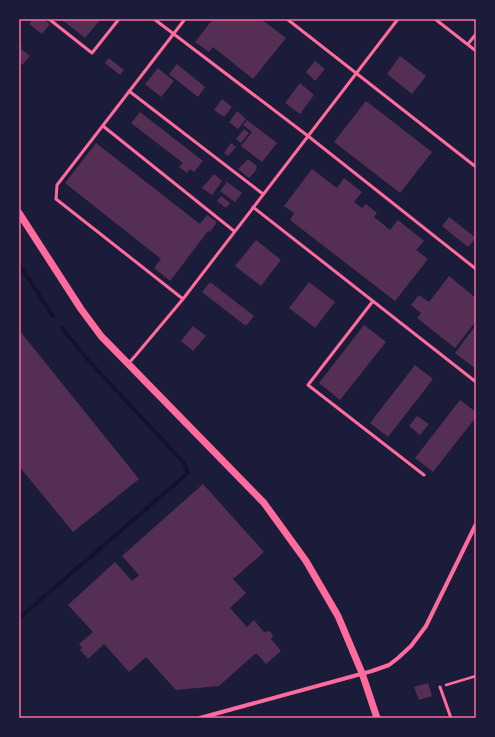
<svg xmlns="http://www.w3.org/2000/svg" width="495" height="737" viewBox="0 0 495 737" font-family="'IBM Plex Sans',sans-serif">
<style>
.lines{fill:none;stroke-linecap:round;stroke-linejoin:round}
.stream{stroke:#12122b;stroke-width:4}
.building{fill:#542f53}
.path{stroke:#ff6b9d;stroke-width:2.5}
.service{stroke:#ff6b9d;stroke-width:3}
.minor{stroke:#ff6b9d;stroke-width:4}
.tertiary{stroke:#ff6b9d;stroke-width:7}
.neatline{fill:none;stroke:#ff6b9d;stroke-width:1.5}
</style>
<rect width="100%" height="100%" fill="#1b1b3a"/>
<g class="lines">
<path class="stream" d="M19,264L53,316
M19,618L188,473L184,463L88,360L62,328"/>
</g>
<path class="building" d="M33,19H43L50,24L42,34L29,24Z
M61,19H101L85,38Z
M213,19H261L286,38L253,79L213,47L209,52L195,42Z
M19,43L22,45L20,48L30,56L22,65L19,63Z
M400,56L426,76L412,94L387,74Z
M109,58L124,70L120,75L105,63Z
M315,61L325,69L315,81L306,72Z
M177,64L205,87L198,97L169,74Z
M158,68L174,81L161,97L145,84Z
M300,83L314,95L300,114L285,103Z
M222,99L232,107L224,117L214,110Z
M366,101L432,152L400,193L334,142Z
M237,111L246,119L238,129L229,122Z
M140,112L203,161L194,172L190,169L187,173L179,167L183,163L131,123Z
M247,120L277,143L262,162L241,146L252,132L243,125Z
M244,129L249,133L241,143L236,139Z
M96,143L200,224L207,215L217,222L210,232L208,231L170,281L154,268L161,259L65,183Z
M231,143L236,147L228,156L224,153Z
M248,159L257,166L256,168L257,169L249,178L238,169Z
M312,169L337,188L344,178L362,192L354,202L362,208L366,204L377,213L374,217L390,230L398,220L424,241L416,250L428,259L395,301L290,220L294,213L284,206Z
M214,174L222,181L212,195L202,188Z
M227,182L242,193L235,202L220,191Z
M221,196L230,203L226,208L217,201Z
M449,217L476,238L468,247L442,226Z
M256,240L281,260L261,286L235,266Z
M449,276L476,298V321L455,348L417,318L421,313L411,305L419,295L429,302Z
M210,282L254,316L246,326L202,292Z
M309,282L335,302L315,328L289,308Z
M364,325L386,342L340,400L319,383Z
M476,325V369L455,353Z
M193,326L206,336L193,351L181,341Z
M19,330L139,479L73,532L19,466Z
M415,365L433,379L388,437L370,423Z
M460,400L476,412V417L433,472L415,458Z
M417,416L429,424L420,435L409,426Z
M203,484L264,552L233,579L246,593L230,608L247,627L254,620L264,632L270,631L273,636L271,639L281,651L266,664L256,653L219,686L176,690L146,657L129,672L104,644L88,659L80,650L82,648L79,644L93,632L68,605L115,562L132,581L139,575L122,556Z
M428,683L432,696L419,700L414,687Z"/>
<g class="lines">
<path class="path" d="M446,685L476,676"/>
<path class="service" d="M49,19L92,53L119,19
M154,19L308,136L476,269
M287,19L476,167
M435,19L476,51
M468,44L476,34
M129,91L263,194
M103,126L234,231
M253,207L476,382
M183,299L56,199L57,185L185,19
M373,301L308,385L424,475
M128,364L136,355L183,299L398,19
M440,687L451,718"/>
<path class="minor" d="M200,718L372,671L389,665L398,658L411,646L426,626L476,524"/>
<path class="tertiary" d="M19,213L81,309L101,336L264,503L306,561L338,616L362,673L377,718"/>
</g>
<rect width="495" height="737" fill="none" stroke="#1b1b3a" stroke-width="40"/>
<rect x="20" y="20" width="455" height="697" class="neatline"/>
</svg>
